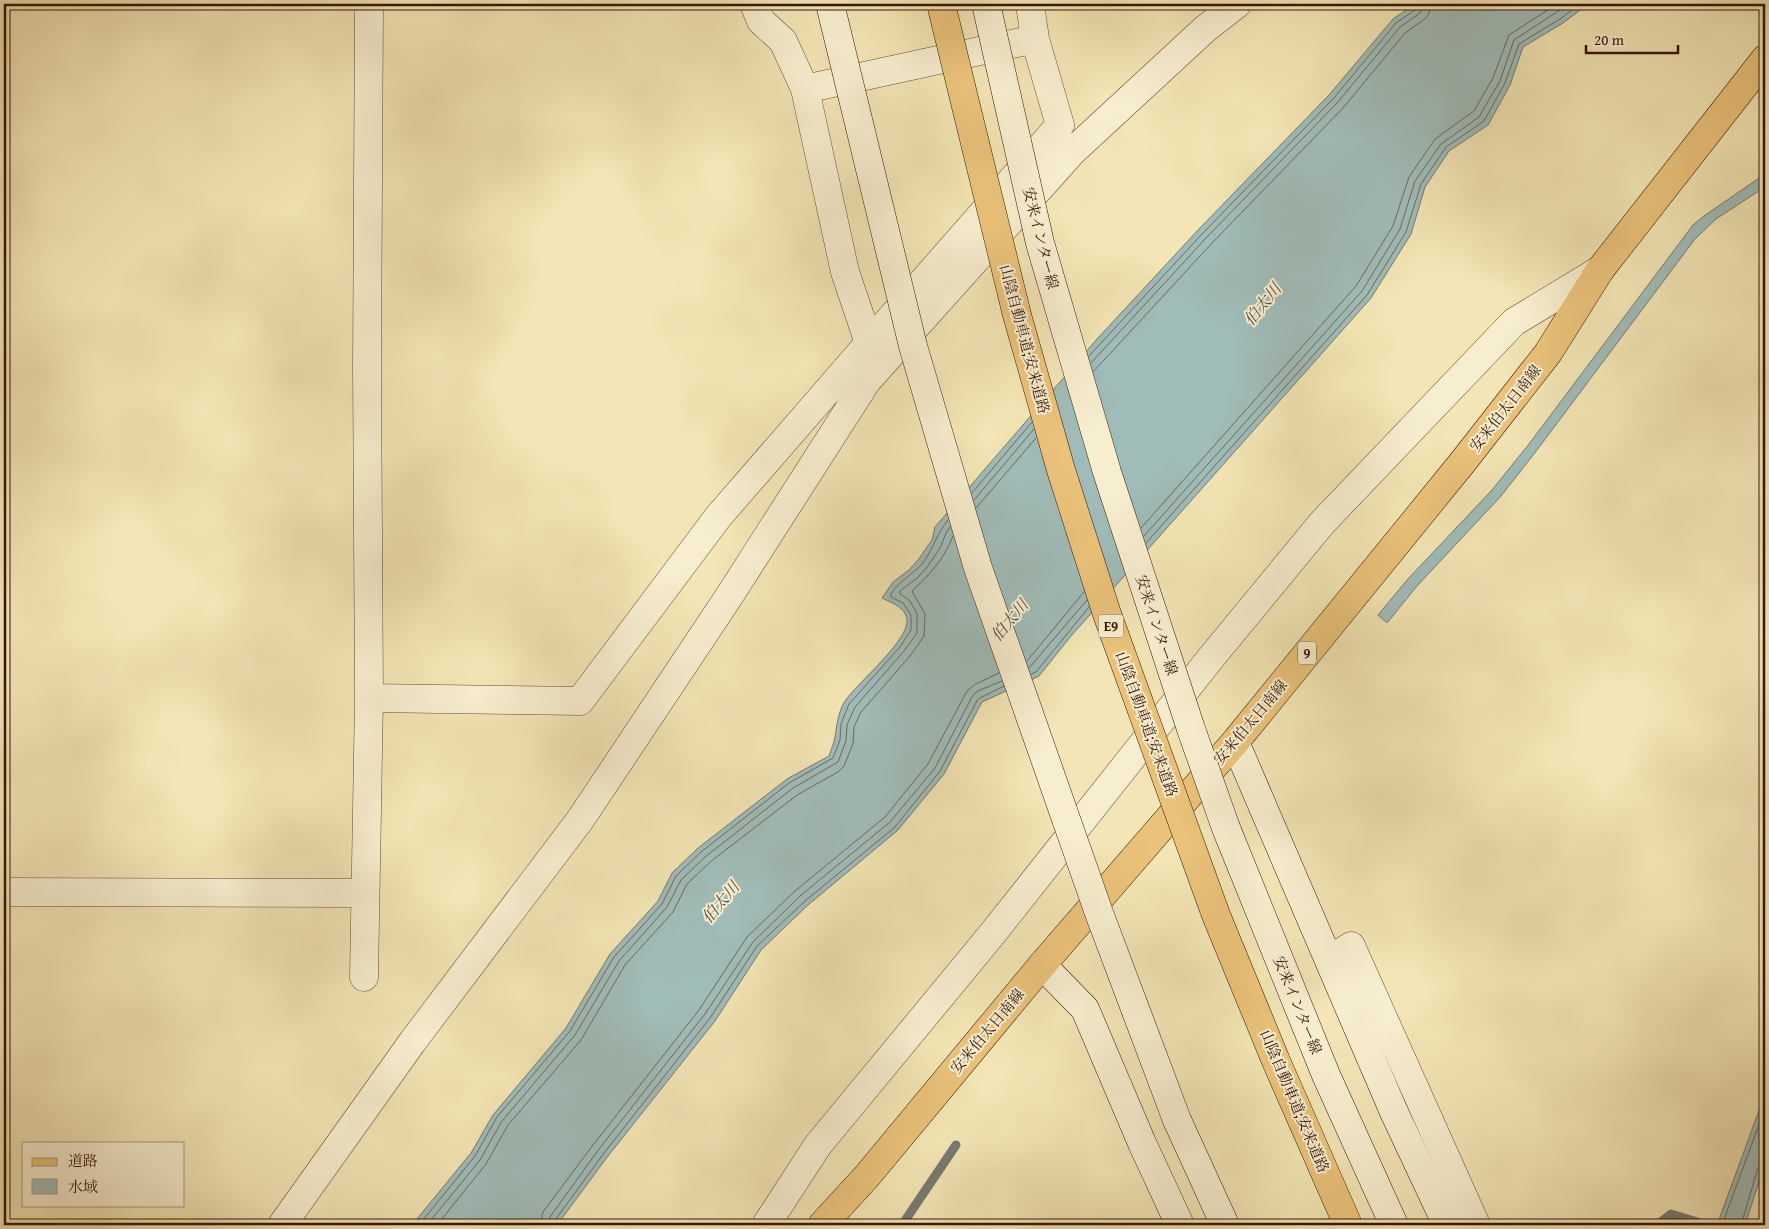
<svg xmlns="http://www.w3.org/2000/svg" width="1769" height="1229" viewBox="0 0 1769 1229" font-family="'Gentium Book Plus','Noto Serif JP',serif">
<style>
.water{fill:#a0bcb8;stroke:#767a71}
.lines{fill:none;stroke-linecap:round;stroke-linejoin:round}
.shore{stroke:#6c6960;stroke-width:1}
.stream{stroke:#767a71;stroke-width:9}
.street-casing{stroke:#664a32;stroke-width:29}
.secondary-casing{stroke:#371607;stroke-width:29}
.primary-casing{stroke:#371607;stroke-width:29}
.street{stroke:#f7eecf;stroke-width:28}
.secondary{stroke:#f7eecf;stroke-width:28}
.primary{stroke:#eac27a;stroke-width:28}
.secondary-bridge-casing{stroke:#371607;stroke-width:29;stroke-linecap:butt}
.highway-bridge-casing{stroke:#371607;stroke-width:29;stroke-linecap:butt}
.secondary-bridge{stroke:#f7eecf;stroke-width:28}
.highway-bridge{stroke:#eac27a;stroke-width:28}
.labels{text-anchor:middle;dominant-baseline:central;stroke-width:4;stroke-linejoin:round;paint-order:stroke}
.shield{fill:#f7eecf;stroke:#715743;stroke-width:1}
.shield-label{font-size:14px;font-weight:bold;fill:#371607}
.street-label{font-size:15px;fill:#371607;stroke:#f7eecf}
.water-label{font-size:16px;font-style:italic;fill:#5c5045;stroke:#f7eecf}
</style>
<rect width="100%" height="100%" fill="#f3e5b5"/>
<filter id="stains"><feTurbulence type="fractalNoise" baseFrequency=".004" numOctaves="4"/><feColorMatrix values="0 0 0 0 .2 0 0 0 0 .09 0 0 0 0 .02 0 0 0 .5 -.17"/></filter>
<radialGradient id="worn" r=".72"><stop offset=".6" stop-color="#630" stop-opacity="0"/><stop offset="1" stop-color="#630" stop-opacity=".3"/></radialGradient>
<path class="water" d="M1415,4H1588L1563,23L1523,47L1510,85L1488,125L1449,151L1425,187L1411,234L1371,298L1071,636L1039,676L982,702L944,774L898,830L808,905L761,950L715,1021L608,1156L557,1225H412L471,1153L493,1115L566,1028L610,954L658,901L672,873L698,848L787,779L829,756C831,750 834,743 835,737C837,725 838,712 845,701C857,683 910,640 907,619C905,607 892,603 882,598L893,582L909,570L918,560L932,540L935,527L1097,339L1199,229L1329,95L1393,19Z
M1765,174V187L1716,219L1695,239L1537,450L1501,496L1417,586L1387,623L1378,615L1407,580L1492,490L1529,444L1693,225L1704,216Z
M1765,1094V1163L1745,1225H1717Z"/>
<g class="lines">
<path class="shore" d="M1089,356L1203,233L1333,99L1396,23L1415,10L1417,4
M1091,363L1207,237L1337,103L1400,27L1420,13L1423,4
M1093,372L1213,242L1343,108L1405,33L1426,18L1430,11L1431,4
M972,493L1032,422
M974,500L1034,429
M976,508L1036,438
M1141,528L1356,286L1393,226L1409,177L1435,139L1474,111L1493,78L1509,35L1557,4
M1144,536L1362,291L1400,229L1415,181L1441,144L1479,117L1500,81L1514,40L1569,4
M1146,543L1367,295L1406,232L1421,184L1446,147L1484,121L1505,83L1519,44L1560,19L1580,4
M1027,661L1084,592
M1029,668L1087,600
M1031,674L1036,672L1089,607
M419,1225L475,1156L497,1117L570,1031L614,957L662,904L676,876L701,852L789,783L833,758L840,740L841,724L849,704L900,647L911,630V615L903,603L891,597V594C899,581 912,575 922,564C933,550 937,533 948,520
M427,1225L480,1160L502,1121L575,1035L619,961L667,907L681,880L705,857L793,788L838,762L846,741L847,725L855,707L904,651L917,633V613L909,600L900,594V591L917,578L928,566L941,546L946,533L950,527
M437,1225L486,1164L508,1125L581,1040L625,965L673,912L687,884L710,862L797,795L838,772L844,766L853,744L854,727L861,712L910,656L924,636L925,614L912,591C931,573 943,561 953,536
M540,1225L543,1212L593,1145L699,1010L747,937L795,891L885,817L928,764L967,691L974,685L999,673
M547,1225L550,1217L599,1149L705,1014L753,942L800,896L890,822L935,768L973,695L978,691L1002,681
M554,1225L555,1220L604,1153L710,1018L757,946L805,901L895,827L940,771L978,699L1004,686
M1722,1225L1765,1108
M1741,1225L1758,1168L1761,1165L1765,1164"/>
<path class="stream" d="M902,1225L956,1145
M1657,1225L1671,1214L1707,1225"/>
<g class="street-casing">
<path id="street" d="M805,89L1035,39
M869,343L1060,125L1035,39L1030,4
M369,698L580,701L718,517L869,343L845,272L805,89L783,41L761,21L754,4
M4,892L364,893
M1329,960L1351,946L1476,1225
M364,977L369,698L367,366L369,4
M282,1225L413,1041L580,820L728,598L867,381L1073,151L1205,29L1237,4
M766,1225L818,1145L993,933L1210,659L1322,523L1514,322L1600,270"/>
</g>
<g class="secondary-casing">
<path id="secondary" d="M1235,742L1394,1112L1447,1225
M1042,965L1085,1009L1142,1143L1180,1225"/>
</g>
<g class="primary-casing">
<path id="primary" d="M822,1225L867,1176L1042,965L1235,742L1462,463L1548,353L1600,270L1765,59"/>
</g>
<use href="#street" class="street"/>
<use href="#secondary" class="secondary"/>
<use href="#primary" class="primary"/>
<g class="secondary-bridge-casing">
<path id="secondary-bridge" d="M830,4L913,346L978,568L1099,913L1177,1120L1225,1225
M986,4L1040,243L1107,472L1191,729L1226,828L1326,1075L1394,1225"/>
</g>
<g class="highway-bridge-casing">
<path id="highway-bridge" d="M941,4L1017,315L1061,470L1107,614L1216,915L1276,1061L1348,1225"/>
</g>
<use href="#secondary-bridge" class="secondary-bridge"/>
<use href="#highway-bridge" class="highway-bridge"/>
</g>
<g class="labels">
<g class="shield">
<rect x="1098.5" y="614.5" width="25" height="23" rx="4"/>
<rect x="1298" y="641.5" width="18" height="23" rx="4"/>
</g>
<g class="shield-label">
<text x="1111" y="626">E9</text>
<text x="1307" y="653">9</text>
</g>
<g class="street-label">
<text transform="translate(1041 238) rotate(76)">安来インター線</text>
<text transform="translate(1025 339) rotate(75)">山陰自動車道;安来道路</text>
<text transform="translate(1505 408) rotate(-52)">安来伯太日南線</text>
<text transform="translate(1157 625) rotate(72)">安来インター線</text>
<text transform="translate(1250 722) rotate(-50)">安来伯太日南線</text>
<text transform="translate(1147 724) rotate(70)">山陰自動車道;安来道路</text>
<text transform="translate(1298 1005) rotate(68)">安来インター線</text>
<text transform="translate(987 1031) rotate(-50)">安来伯太日南線</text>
<text transform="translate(1295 1101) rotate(67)">山陰自動車道;安来道路</text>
</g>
<g class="water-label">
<text transform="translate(1262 304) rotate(-51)">伯太川</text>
<text transform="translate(1009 620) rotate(-50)">伯太川</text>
<text transform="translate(720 902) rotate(-50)">伯太川</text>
</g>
</g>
<rect width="1769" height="1229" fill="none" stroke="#f3e5b5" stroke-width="20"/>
<rect x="5" y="5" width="1759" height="1219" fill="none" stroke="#371607" stroke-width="2.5"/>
<rect x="10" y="10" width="1749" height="1209" fill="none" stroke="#371607"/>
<rect x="22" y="1142" width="162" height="65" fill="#f7eecf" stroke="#aa987f"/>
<rect x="32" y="1158" width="25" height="8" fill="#eac27a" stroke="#aa987f"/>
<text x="68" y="1166" font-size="15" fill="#371607">道路</text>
<rect x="32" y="1179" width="25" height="15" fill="#a0bcb8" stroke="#aa987f"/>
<text x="68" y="1192" font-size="15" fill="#371607">水域</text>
<path d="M1586 45v8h92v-8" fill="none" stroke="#371607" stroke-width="2.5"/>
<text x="1594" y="45" font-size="15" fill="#371607" stroke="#f7eecf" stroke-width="4" paint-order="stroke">20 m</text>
<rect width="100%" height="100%" filter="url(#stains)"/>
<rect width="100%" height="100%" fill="url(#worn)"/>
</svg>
